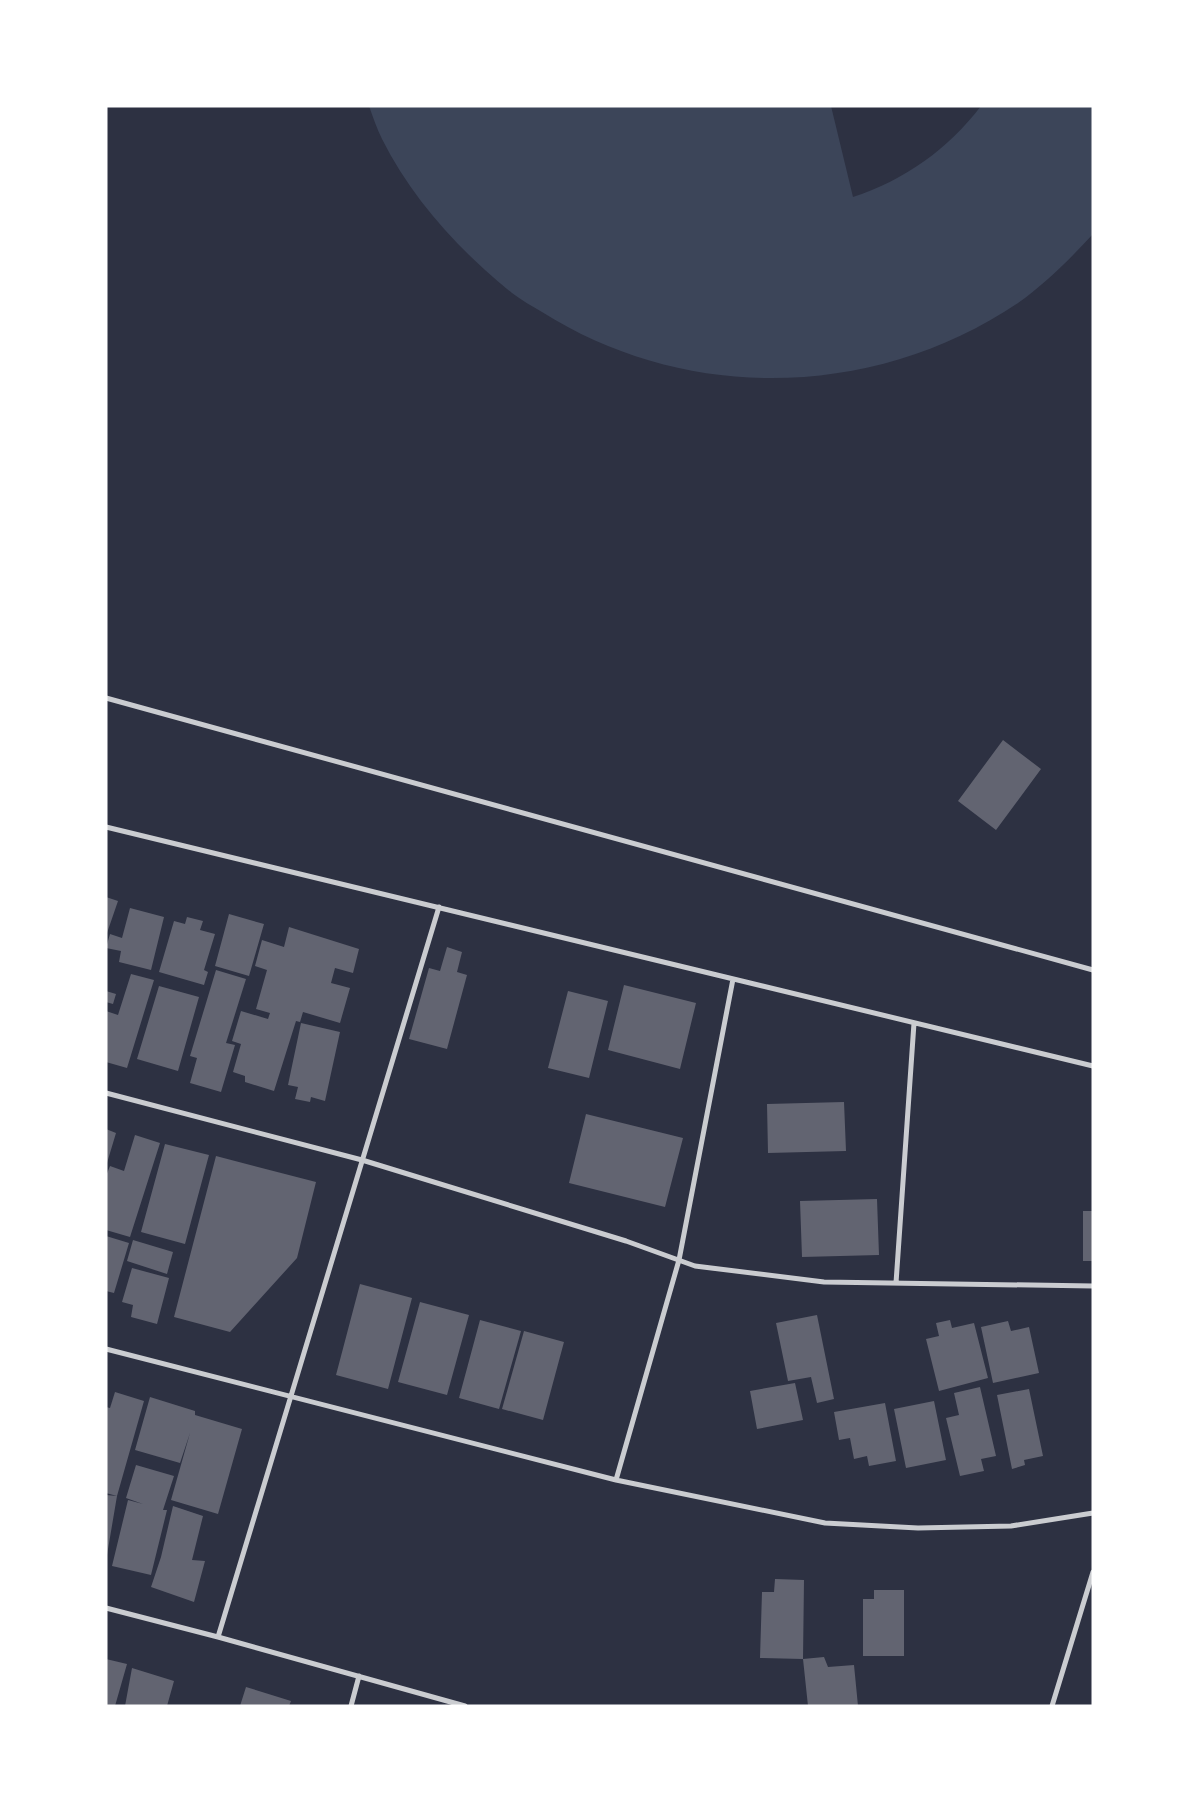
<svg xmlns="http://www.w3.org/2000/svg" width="1199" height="1812" viewBox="0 0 1199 1812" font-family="Overpass,sans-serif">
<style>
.green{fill:#3c4559}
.building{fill:#626471}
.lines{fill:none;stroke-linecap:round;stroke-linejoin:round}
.minor{stroke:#caccd0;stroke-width:5}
</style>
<rect width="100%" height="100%" fill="#2d3142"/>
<path class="green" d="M369,106H831L853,197C905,180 948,149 981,106H1093V234C1070,259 1045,284 1018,303C875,399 688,404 542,312C532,306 521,300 512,293C503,286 494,278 485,270C444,233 407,189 382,139C377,129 373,117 369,106Z"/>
<path class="building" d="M1003,740L1041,769L996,830L958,801Z
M106,897L118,901L107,933H106Z
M130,908L164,917L151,970L119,962L121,951L106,948L110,934L122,938Z
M229,914L264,924L249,976L215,966Z
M187,917L203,921L200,930L215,934L204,970L208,972L204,985L159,972L174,921L185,924Z
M289,927L359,949L353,973L335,968L331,983L350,988L340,1023L303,1012L300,1022L296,1021L274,1091L245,1082V1076L233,1072L241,1044L232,1041L241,1011L268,1019L270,1013L256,1009L267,970L255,966L262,940L284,947Z
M447,947L462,952L457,972L467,975L447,1049L409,1039L429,968L440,971Z
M216,970L246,979L226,1043L235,1045L221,1092L190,1083L197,1058L190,1056Z
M131,974L154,980L127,1068L106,1062V1011L118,1015Z
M624,985L696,1003L680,1069L608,1050Z
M159,986L199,997L178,1071L137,1059Z
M106,991L116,994L113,1004L106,1002Z
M568,991L608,1001L589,1078L548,1068Z
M301,1023L340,1032L325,1101L311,1097L310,1102L295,1099L298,1087L288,1085Z
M844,1102L846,1151L768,1153L767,1104Z
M586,1114L683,1138L665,1207L569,1183Z
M106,1129L116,1133L107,1163H106Z
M135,1135L160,1143L130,1237L106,1230V1176L110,1166L124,1171Z
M165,1144L209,1155L185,1244L141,1232Z
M216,1156L316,1182L297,1258L230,1332L174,1317Z
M877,1199L879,1255L802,1257L800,1201Z
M1083,1211H1093V1261H1083Z
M106,1236L129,1243L114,1293L106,1291Z
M133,1240L173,1252L167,1274L127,1261Z
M132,1268L169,1278L157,1324L131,1317L133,1305L122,1302Z
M360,1284L412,1298L388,1389L336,1375Z
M420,1302L469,1315L447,1395L398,1382Z
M817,1315L834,1399L817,1403L811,1377L788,1381L776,1323Z
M480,1320L521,1331L499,1409L459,1398Z
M950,1320L952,1328L974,1323L988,1378L939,1391L926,1339L939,1336L936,1323Z
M1008,1321L1011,1331L1029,1327L1039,1373L993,1383L981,1327Z
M524,1331L564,1342L543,1420L502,1409Z
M795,1383L803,1420L757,1429L750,1391Z
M980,1387L996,1456L981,1459L984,1471L960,1476L946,1418L959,1415L954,1393Z
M1029,1389L1043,1456L1024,1460L1025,1465L1012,1469L997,1395Z
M115,1392L144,1401L117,1496L106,1493V1407L110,1408Z
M150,1397L195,1411V1415L242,1429L218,1514L171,1500L190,1433L180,1463L135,1450Z
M934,1401L946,1460L906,1468L894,1409Z
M885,1403L896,1461L869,1466L867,1456L854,1459L850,1438L839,1440L834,1412Z
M136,1465L174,1476L163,1510H167L151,1575L112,1566L128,1500L143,1504L126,1498Z
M106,1495L117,1496L107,1555H106Z
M173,1506L203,1516L192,1560L205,1561L194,1602L151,1587L161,1557Z
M775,1579L804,1580L803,1659L824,1657L828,1667L854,1665L858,1706H808L803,1659L760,1658L762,1592H774Z
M874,1590H904V1656H863V1599H874Z
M106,1659L127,1664L115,1706H106Z
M132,1668L174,1681L167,1706H125Z
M246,1687L291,1701L289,1706H240Z"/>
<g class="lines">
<path class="minor" d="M106,698L1093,970
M106,827L1093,1066
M106,1093L362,1160L626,1241L695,1266L824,1282L1093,1286
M896,1283L914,1023
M106,1349L616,1480L825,1523L918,1528L1011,1526L1093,1513
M616,1480L679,1260L733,979
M106,1608L218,1637L465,1706
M218,1637L439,907
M351,1706L359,1676
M1052,1706L1093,1572"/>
</g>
<rect width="1199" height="1812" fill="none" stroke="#ffffff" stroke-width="215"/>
</svg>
